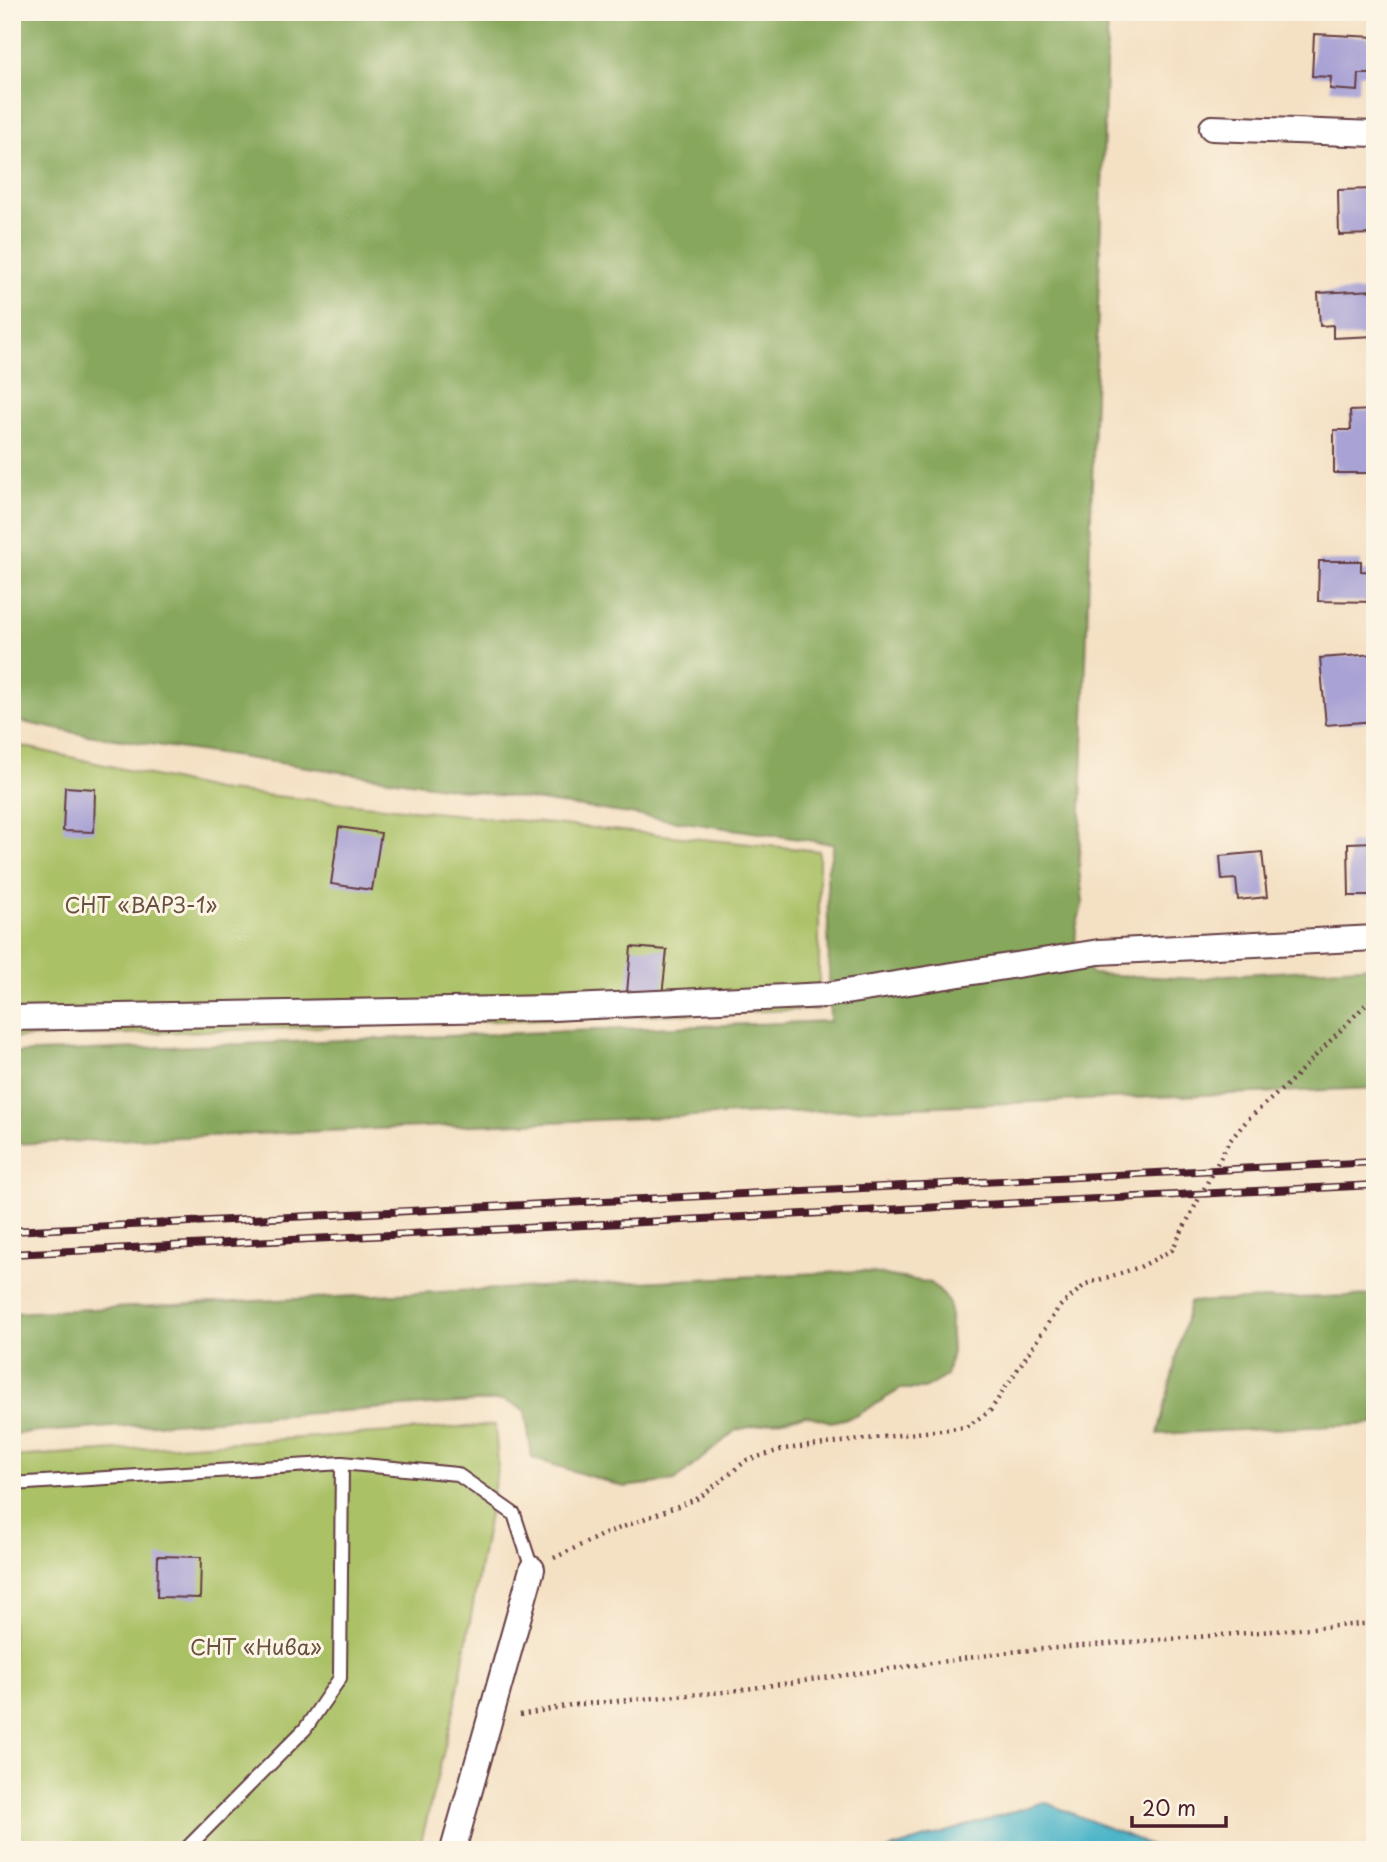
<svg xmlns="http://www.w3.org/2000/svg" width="1387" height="1862" viewBox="0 0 1387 1862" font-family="'Playpen Sans',sans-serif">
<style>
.green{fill:#aac166;stroke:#7a7048;stroke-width:2}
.forest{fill:#87a75b;stroke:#686343;stroke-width:2}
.water{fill:#4ab4c8;stroke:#4a6a7a;stroke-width:2}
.building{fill:#a9a2d4}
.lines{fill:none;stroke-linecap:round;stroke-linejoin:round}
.service-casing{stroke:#643c42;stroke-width:16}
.minor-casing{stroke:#643c42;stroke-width:28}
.path{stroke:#643c42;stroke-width:4.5;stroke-dasharray:2 5;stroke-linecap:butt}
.service{stroke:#fff;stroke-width:12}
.minor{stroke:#fff;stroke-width:24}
.rail-casing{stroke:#4a1f2b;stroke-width:8}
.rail{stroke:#fcf5e5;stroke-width:5;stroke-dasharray:16;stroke-linecap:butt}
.labels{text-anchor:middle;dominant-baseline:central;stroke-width:6;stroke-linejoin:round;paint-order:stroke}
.park-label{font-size:21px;fill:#67503d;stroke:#fcf5e5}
</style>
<rect width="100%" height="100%" fill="#fcf5e5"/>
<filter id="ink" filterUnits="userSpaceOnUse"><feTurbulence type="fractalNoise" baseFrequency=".0143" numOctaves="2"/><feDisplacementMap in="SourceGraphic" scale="14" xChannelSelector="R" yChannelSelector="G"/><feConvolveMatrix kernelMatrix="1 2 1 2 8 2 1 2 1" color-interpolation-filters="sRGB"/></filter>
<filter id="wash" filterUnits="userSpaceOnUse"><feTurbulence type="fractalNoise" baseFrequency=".00686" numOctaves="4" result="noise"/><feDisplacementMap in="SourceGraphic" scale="28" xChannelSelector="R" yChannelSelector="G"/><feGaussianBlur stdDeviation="1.57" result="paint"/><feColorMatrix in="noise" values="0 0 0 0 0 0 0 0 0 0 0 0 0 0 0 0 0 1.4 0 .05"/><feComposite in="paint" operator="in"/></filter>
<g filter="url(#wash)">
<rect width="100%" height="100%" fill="#f4e0c3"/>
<path class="green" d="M12,744L216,790L819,851V1009L12,1038Z
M495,1425L498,1464L455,1706L419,1850H12V1457Z"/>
<path class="forest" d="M12,12H1108L1079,869L1083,902L1076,928L1075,954L1092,974L1200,979L1226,975L1375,966V1088L12,1144V1053L830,1021L827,873L834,844L81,734L12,720Z
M861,1271L931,1283L949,1301L952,1352L946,1376L924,1389H901L856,1416L831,1422L806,1415L736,1430L675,1481L624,1487L532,1458L525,1410L503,1400L12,1434V1313Z
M1375,1295V1424L1158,1434L1190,1302Z"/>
<path class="water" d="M1044,1802L1163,1850H887Z"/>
<g id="blocks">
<path class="building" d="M1314,34L1375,37V74H1359L1358,91L1330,89L1331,77L1312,76Z
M1375,189V234L1339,235L1338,190Z
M1375,290V336L1333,338V325L1320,326L1318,293Z
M1375,410V473H1334V430H1351L1350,411Z
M1319,561H1361V571L1375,572V602L1318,601Z
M1375,654V721L1326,725L1320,658Z
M65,787L95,789L94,832L63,831Z
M339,827L381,833L372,890L331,884Z
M1375,842V896H1349L1348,843Z
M1262,852L1267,897L1238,900L1236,879L1222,880L1220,856Z
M631,947L667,950L662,996L627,993Z
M158,1556L201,1557L200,1598L157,1597Z"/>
</g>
</g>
<g filter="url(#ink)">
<use href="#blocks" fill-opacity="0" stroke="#643c42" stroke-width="2"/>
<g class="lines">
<g class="service-casing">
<path id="service" d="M12,1484L342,1463L457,1474L514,1514L532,1569
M185,1850L305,1729L340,1678L342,1463"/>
</g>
<g class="minor-casing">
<path id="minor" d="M1212,128L1375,134
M12,1018L552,1008L826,995L1099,952L1375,938
M453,1850L532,1569"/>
</g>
<path class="path" d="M554,1558L602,1535L699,1498L747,1460L784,1449L966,1427L990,1411L1059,1307L1086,1284L1140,1267L1172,1250L1228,1143L1248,1119L1287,1085L1375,995
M520,1715L571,1705L724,1692L1018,1651L1375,1623"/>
<use href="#service" class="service"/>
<use href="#minor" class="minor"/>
<g class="rail-casing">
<path id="rail" d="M12,1231L1375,1162
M12,1254L1375,1185"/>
</g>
<use href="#rail" class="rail"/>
</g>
</g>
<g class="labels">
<g class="park-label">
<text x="141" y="904">СНТ «ВАРЗ-1»</text>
<text x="256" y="1646">СНТ «Нива»</text>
</g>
</g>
<rect width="1387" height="1862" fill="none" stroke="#fcf5e5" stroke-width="42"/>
<path d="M1132 1816v10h94v-10" fill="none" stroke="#4a1f2b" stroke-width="3.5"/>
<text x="1142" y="1816" font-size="21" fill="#4a1f2b" stroke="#fcf5e5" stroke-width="5" paint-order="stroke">20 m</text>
</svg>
